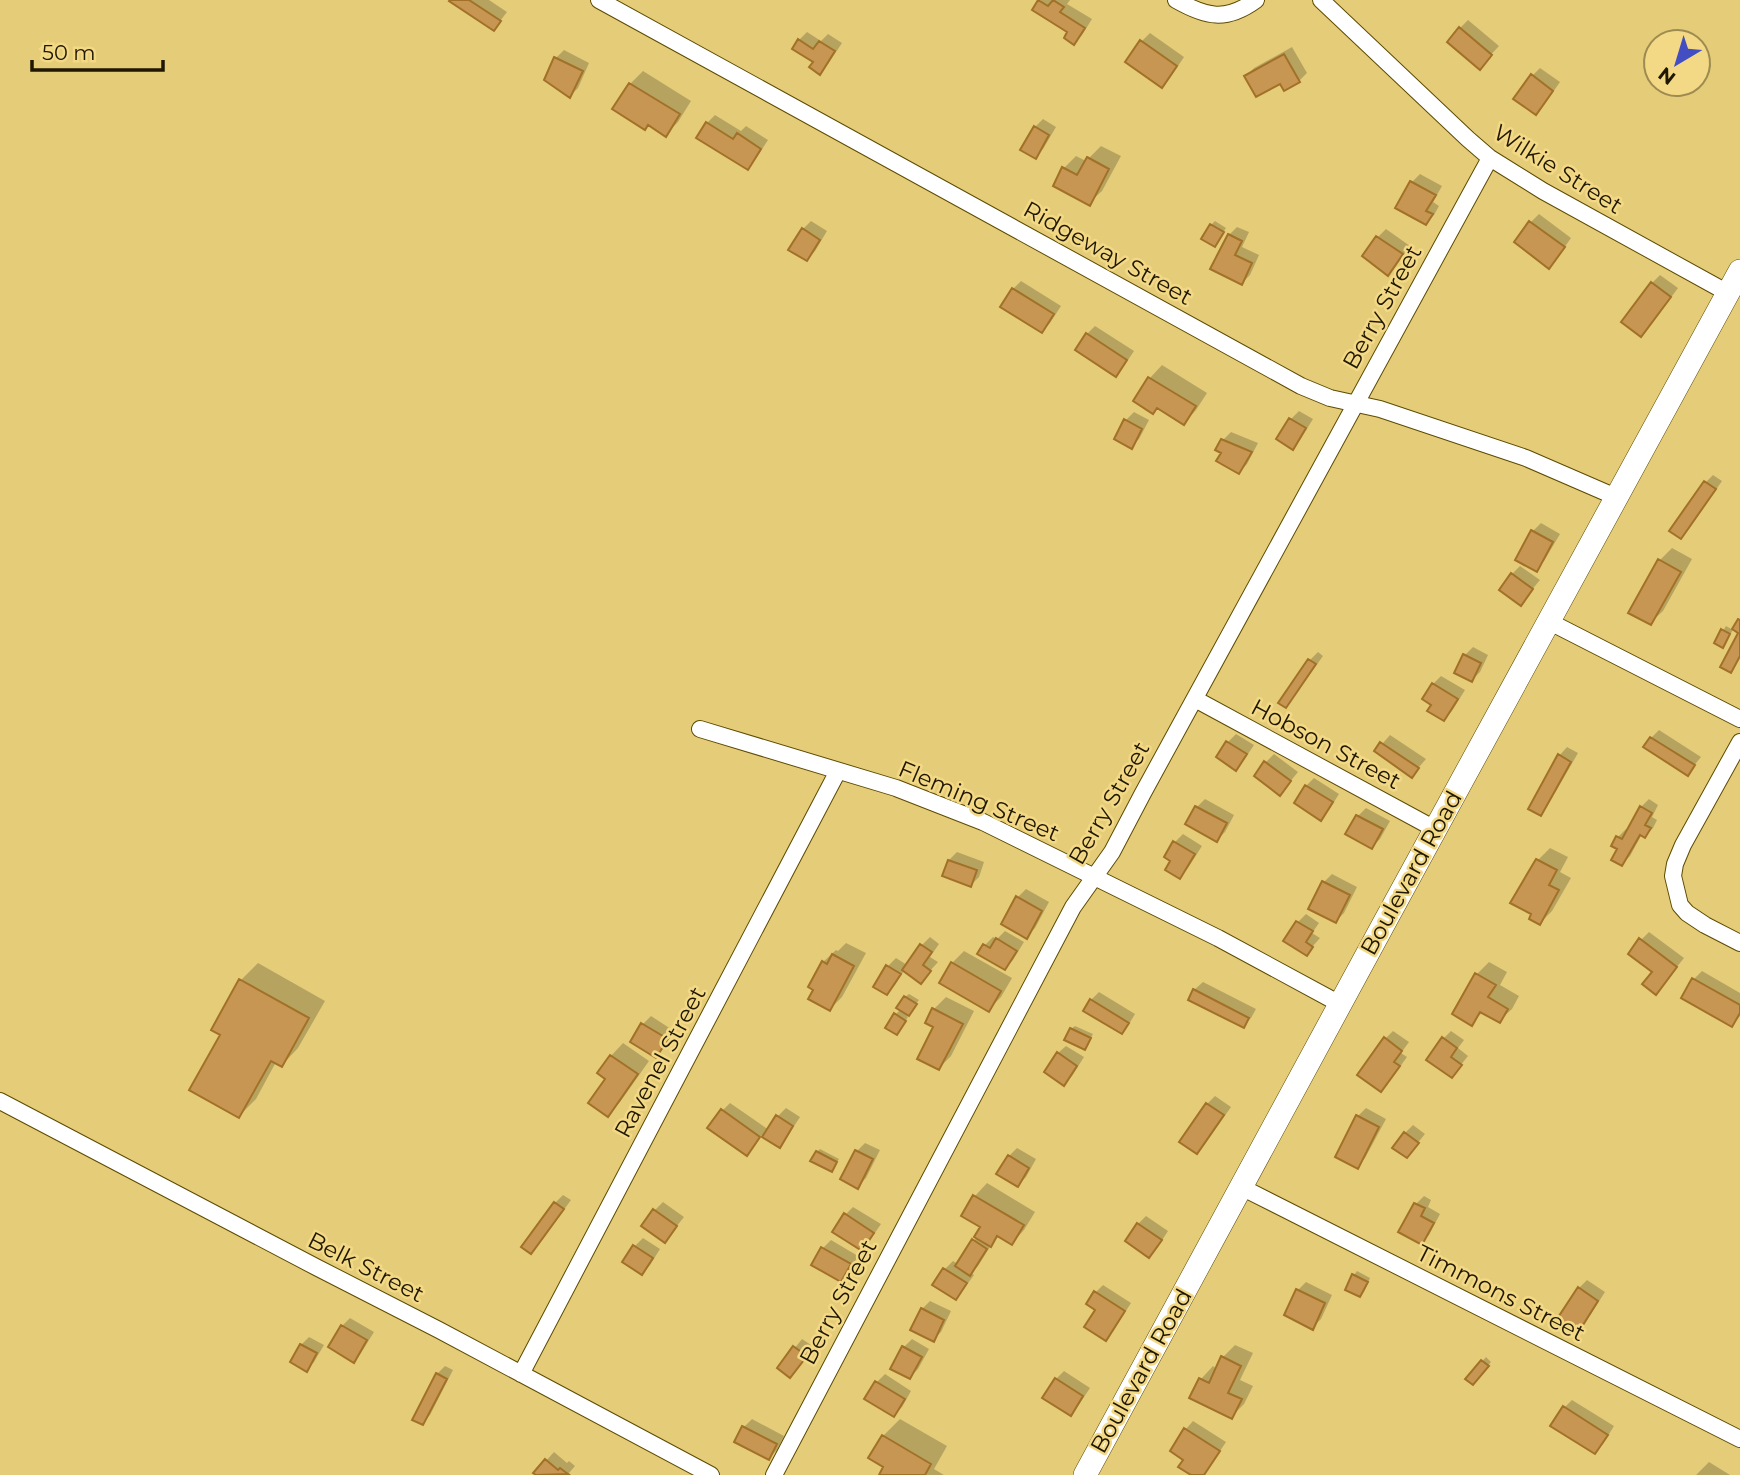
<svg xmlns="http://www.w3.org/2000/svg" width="1740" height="1475" viewBox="0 0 1740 1475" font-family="Montserrat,sans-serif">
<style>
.shadow{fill:#0003}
.building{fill:#c79652;stroke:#a27128;stroke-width:2}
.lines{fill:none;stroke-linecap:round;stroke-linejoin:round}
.street-casing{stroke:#5d4b00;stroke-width:18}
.secondary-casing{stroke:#5d4b00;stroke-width:24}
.street{stroke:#fff;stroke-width:16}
.secondary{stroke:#fff;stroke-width:23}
.labels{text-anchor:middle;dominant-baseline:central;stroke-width:5;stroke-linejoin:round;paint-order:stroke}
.street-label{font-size:23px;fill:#1f1700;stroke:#f3d986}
</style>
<rect width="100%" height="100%" fill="#e5cc79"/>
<path class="shadow" d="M452,0H489L507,12L494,29Z
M1041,0H1070L1067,4L1092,19L1082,35L1074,43L1070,31L1035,9Z
M1468,20L1499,46L1487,59L1460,28Z
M807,32L821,41L828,34L842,43L828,64L820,72L815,62L799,40Z
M1150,33L1184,57L1170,78L1162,86L1127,61L1142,41Z
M1292,47L1307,73L1299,81H1281L1246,76L1254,68Z
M564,50L589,63L578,88L570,96L556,58Z
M1540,68L1560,82L1544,105L1536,113L1532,76Z
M643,71L691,101L678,122L665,135L630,84Z
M715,115L741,131L746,126L768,140L755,160L747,168L707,123Z
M1043,119L1056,127L1043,149L1035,157V127Z
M1101,146L1121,156L1102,191L1089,203L1064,168L1076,156L1086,161Z
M1420,174L1442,186L1433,202L1439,206L1434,215L1426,223L1397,207L1412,182Z
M1539,214L1571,238L1557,258L1549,266L1531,222Z
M811,221L827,231L815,251L807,259L803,229Z
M1215,221L1226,228L1215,245L1211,225Z
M1237,227L1249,232L1242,247L1259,255L1250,275L1242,283L1229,235Z
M1386,229L1410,246L1396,266L1388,274L1365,255L1378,237Z
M1660,275L1678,288L1649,327L1641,335L1652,283Z
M1021,281L1061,306L1050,323L1042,331L1013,289Z
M1095,326L1134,351L1124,366L1116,374L1087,334Z
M1162,365L1207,393L1196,410L1184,423L1158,406L1135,401L1150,378Z
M1299,411L1313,419L1300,440L1292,448L1278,439L1291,419Z
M1134,412L1149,420L1139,439L1131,447L1126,420Z
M1231,432L1258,443L1247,464L1239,472L1223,453V440Z
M1713,475L1722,481L1689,529L1681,537L1705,483Z
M1541,523L1560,534L1544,561L1536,569L1533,531Z
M1672,548L1692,559L1663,611L1650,623L1660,560Z
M1520,566L1540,580L1521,603L1512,574Z
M1726,626L1733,630L1723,645L1716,642Z
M1473,647L1488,655L1480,672L1472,680L1465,655Z
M1318,652L1323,656L1293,698L1285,706L1280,702L1310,660Z
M1441,676L1465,690L1452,711L1444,719L1433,704V684Z
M1659,730L1701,757L1688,773L1651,738Z
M1236,734L1254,745L1244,760L1236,768L1218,757L1228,742Z
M1390,735L1426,759L1412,775L1376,751Z
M1567,747L1578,753L1548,805L1540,813L1559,756Z
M1274,754L1298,772L1280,794L1266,762Z
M1314,778L1339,794L1329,810L1321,818L1306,786Z
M1205,799L1234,815L1225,832L1217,840L1187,823L1197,807Z
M1649,799L1658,805L1652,817L1657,820L1653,828L1645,836L1642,834L1630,856L1622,864L1619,848L1613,845L1618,837L1626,829L1629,830L1641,807Z
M1366,808L1390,821L1380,839L1372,847L1348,833L1358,816Z
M1183,834L1202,846L1188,868L1180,876L1173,861L1175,842Z
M1550,848L1568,857L1560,872L1571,878L1552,911L1540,923L1538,860Z
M957,852L984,862L979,877L971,885L944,875L949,860Z
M1332,874L1357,887L1344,913L1336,921L1324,882Z
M1026,889L1049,902L1035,928L1027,936L1018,897Z
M1306,914L1319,923L1312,933L1320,938L1306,954L1286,941L1298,922Z
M1005,931L1024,942L1013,960L1005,968L979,953L985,945L993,937L997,939Z
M1649,932L1684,958L1656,993L1654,971L1641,940Z
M930,937L939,944L930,957L938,962L921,981L905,969L895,985L887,993L875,986L888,966L896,958L907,965L922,945Z
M846,943L866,953L842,997L830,1009L815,989L823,962L836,950L838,951Z
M964,951L1012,978L1001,997L988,1010L952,963Z
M1489,962L1507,972L1500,985L1519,996L1512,1009L1499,1021L1483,1012L1471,1023L1477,974Z
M258,963L325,1001L298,1048L282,1065L276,1062L256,1099L239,1116L222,1034L241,980Z
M1702,971L1740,993V1016L1732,1025L1694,979Z
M1203,982L1256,1009L1251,1018L1243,1026L1194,990Z
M1099,992L1135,1014L1129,1024L1121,1032L1091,1000Z
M909,994L919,1000L907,1016L908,1017L900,1030L896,1014L901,1009L905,997Z
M946,997L974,1011L951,1056L939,1068L934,1009Z
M651,1016L674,1031L664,1048L656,1056L643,1024Z
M1075,1026L1093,1034L1085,1048L1071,1029Z
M1393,1031L1409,1042L1401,1053L1407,1057L1389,1082L1381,1090L1385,1039Z
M1451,1031L1464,1040L1458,1048L1468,1056L1452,1076L1443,1039Z
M623,1043L649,1061L620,1102L608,1115V1078L611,1056Z
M1066,1046L1084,1057L1072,1076L1064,1084L1058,1053Z
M1215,1096L1231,1107L1205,1144L1197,1152L1207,1104Z
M730,1103L769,1130L778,1116L786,1108L800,1117L787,1137L779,1145L762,1135L746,1154L722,1111Z
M1366,1108L1386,1119L1365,1158L1357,1166L1358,1116Z
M1413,1125L1425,1134L1407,1156L1405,1133Z
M865,1143L880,1150L866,1178L858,1186L842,1179L857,1151Z
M1017,1148L1036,1159L1026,1177L1018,1185L1009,1156Z
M820,1149L839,1159L832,1170L817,1152Z
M987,1183L1035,1212L1024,1230L1012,1243L1000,1235L993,1242L978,1266L971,1273L974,1275L963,1290L956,1298L934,1284L945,1269L953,1261L958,1264L977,1237L982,1227L963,1215L975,1196Z
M563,1195L571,1200L539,1244L531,1252L524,1246L555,1203Z
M1424,1196L1431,1200L1428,1207L1440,1214L1429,1235L1421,1243L1416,1204Z
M663,1202L684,1217L665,1241L655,1210Z
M853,1207L881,1224L870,1240L862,1248L845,1215Z
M1146,1216L1168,1231L1157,1248L1149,1256L1138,1224Z
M643,1238L660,1249L650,1265L642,1273L625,1262L635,1246Z
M831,1240L858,1256L849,1272L841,1280L823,1248Z
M1357,1271L1370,1278L1364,1292L1360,1295L1354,1275Z
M1587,1280L1605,1292L1584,1325L1576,1333L1579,1288Z
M1306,1282L1332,1295L1321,1319L1313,1327L1298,1290Z
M1103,1285L1131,1303L1113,1331L1105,1339L1097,1309L1095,1293Z
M930,1301L951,1311L941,1332L933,1340L922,1309Z
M350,1318L374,1332L361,1353L354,1361L342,1326Z
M309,1337L324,1345L314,1362L306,1370L301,1345Z
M802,1339L814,1347L798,1368L790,1376L779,1368Z
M912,1339L929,1349L918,1369L910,1377L904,1347Z
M1235,1345L1253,1353L1240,1380L1253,1386L1244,1404L1231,1417L1201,1379L1213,1366L1217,1369L1223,1357Z
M1486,1357L1491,1362L1477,1379L1468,1378Z
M445,1366L453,1370L430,1415L422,1423L437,1374Z
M1064,1371L1090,1388L1078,1406L1070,1414L1056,1379Z
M885,1374L911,1391L902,1407L894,1415L877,1382Z
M1572,1400L1614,1426L1603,1444L1595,1452L1564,1408Z
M752,1419L784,1436L777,1450L769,1458L736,1441L744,1427Z
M900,1419L947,1446L934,1469L944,1475H881L885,1467L871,1458L883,1436Z
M1193,1421L1226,1442L1204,1475H1194L1186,1459V1429Z
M554,1452L567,1463L569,1461L575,1466L569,1473L571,1475H539L536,1472Z
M1709,1462L1730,1475H1696Z"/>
<path class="building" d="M450,0H469L501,21L494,31L449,1Z
M1038,0L1048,6L1053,0L1064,7L1060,12L1085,28L1074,45L1064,38L1067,32L1032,10Z
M1459,27L1492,55L1480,70L1447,42Z
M798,39L813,49L819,41L835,51L820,75L809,67L813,62L792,49Z
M1140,40L1177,66L1162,88L1125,62Z
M1284,54L1300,82L1284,91L1280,84L1256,97L1244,76Z
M554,57L583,71L570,98L544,80Z
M1531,74L1553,91L1536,115L1513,99Z
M629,83L680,114L666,137L648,125L645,130L612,109Z
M706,122L733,139L737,133L761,149L748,170L696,138Z
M1034,126L1049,135L1036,159L1020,150Z
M1087,157L1109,169L1090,206L1053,186L1062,167L1077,175Z
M1410,181L1436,195L1426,211L1433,214L1426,225L1395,208Z
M1529,221L1565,247L1549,269L1514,242Z
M1210,224L1224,232L1215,247L1201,239Z
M802,228L820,240L807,261L788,250Z
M1228,234L1242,241L1235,255L1252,263L1242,285L1210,269Z
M1376,236L1403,254L1388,276L1362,256Z
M1651,282L1671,297L1641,337L1621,322Z
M1012,288L1054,314L1042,333L1000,307Z
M1086,333L1127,360L1116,377L1075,350Z
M1148,377L1196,406L1184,425L1157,408L1153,414L1133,401Z
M1289,418L1306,428L1293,450L1276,439Z
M1124,419L1142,429L1132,449L1114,439Z
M1221,439L1252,452L1239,474L1216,461L1221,453L1215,450Z
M1704,481L1716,489L1681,539L1669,531Z
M1531,530L1553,542L1537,572L1515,560Z
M1658,559L1681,572L1651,625L1628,613Z
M1511,573L1533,589L1521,606L1499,590Z
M1738,619L1740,620V656L1731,673L1720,667L1738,633L1732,629Z
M1721,629L1730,634L1723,648L1714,643Z
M1463,654L1481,663L1472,682L1454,673Z
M1308,659L1316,664L1286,708L1278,703Z
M1432,683L1458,699L1444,721L1427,711L1431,705L1422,699Z
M1650,737L1695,765L1688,776L1643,747Z
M1226,741L1247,754L1236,771L1216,757Z
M1380,742L1419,768L1412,778L1374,751Z
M1558,754L1571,762L1541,816L1528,809Z
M1264,761L1291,781L1280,796L1254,776Z
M1305,785L1333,802L1321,821L1294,803Z
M1195,806L1227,823L1217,842L1185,824Z
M1640,806L1652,813L1645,825L1651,828L1645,838L1640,835L1622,866L1611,860L1617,849L1611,846L1616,836L1622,839Z
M1356,815L1383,829L1372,849L1345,834Z
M1173,841L1195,854L1180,879L1165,870L1170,861L1164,857Z
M1536,859L1557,870L1549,885L1559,890L1540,925L1529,919L1531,914L1510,903Z
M948,860L977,870L971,887L942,876Z
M1322,881L1350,895L1336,923L1308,909Z
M1016,896L1042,911L1027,939L1001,924Z
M1296,921L1313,931L1306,942L1313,947L1307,956L1283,941Z
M996,938L1017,951L1005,970L977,954L983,944L990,948Z
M1639,938L1677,967L1656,995L1642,984L1652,972L1628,954Z
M920,944L932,952L923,965L931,971L921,984L902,970Z
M832,954L854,966L830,1011L808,999L813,990L808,987L822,961L827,964Z
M951,962L1001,991L989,1012L939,983Z
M886,965L901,974L887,995L873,987Z
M1475,973L1496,985L1488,997L1508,1009L1500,1023L1480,1012L1472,1026L1452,1014Z
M1692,978L1740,1005V1013L1732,1027L1681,998Z
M239,979L309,1018L282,1067L271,1061L239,1118L189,1090L220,1035L211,1030Z
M1193,989L1249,1018L1244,1028L1188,1000Z
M904,996L917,1004L909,1016L896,1008Z
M1090,999L1129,1023L1122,1034L1083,1011Z
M932,1008L963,1024L939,1070L917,1059L933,1027L925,1023Z
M894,1013L906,1021L897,1035L885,1028Z
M641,1023L668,1039L656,1058L630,1042Z
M1070,1028L1091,1038L1085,1050L1064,1040Z
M1384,1037L1402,1051L1394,1062L1400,1066L1381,1092L1357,1075Z
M1442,1037L1457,1048L1451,1057L1462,1065L1452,1078L1426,1060Z
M1057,1052L1077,1066L1064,1086L1044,1072Z
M610,1055L638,1074L608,1117L588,1103L605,1079L597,1073Z
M1206,1103L1224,1115L1197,1154L1179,1142Z
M721,1109L760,1137L747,1156L707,1128Z
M776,1115L793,1126L780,1148L762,1137Z
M1356,1115L1379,1127L1358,1169L1335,1157Z
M1404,1132L1419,1143L1407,1158L1392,1148Z
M855,1150L873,1159L858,1189L840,1179Z
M816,1151L837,1162L832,1172L810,1161Z
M1008,1155L1029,1168L1018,1187L996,1174Z
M973,1195L1024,1225L1012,1245L997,1236L991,1247L974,1237L980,1227L961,1216Z
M554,1202L564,1209L531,1254L521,1247Z
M1414,1203L1425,1208L1421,1216L1434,1223L1422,1245L1398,1232Z
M653,1209L677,1226L665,1243L641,1226Z
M844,1213L874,1233L862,1251L832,1232Z
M1137,1223L1162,1240L1149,1258L1125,1241Z
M972,1239L987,1249L970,1276L955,1266Z
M633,1245L653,1258L642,1275L622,1262Z
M821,1247L851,1264L841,1282L811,1265Z
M943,1268L967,1283L956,1300L932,1285Z
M1352,1274L1368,1282L1360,1297L1345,1290Z
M1578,1287L1598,1301L1576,1336L1555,1322Z
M1296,1289L1325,1303L1313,1330L1284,1315Z
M1094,1291L1125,1311L1106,1341L1084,1327L1095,1310L1086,1304Z
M921,1308L944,1320L934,1342L910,1330Z
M341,1325L367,1340L354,1363L328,1347Z
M300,1344L317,1353L307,1372L290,1362Z
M793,1346L807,1356L790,1378L777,1368Z
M902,1346L922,1357L910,1379L890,1369Z
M1221,1356L1241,1366L1228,1393L1242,1399L1232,1419L1189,1398L1199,1378L1209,1383Z
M1481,1360L1489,1366L1473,1385L1465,1379Z
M436,1373L447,1379L423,1425L412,1420Z
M1055,1378L1083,1396L1071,1416L1042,1398Z
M875,1381L905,1399L894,1417L864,1399Z
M1563,1406L1608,1435L1595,1454L1550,1426Z
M742,1426L777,1444L769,1460L734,1442Z
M1184,1428L1220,1451L1204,1475H1191L1178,1467L1183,1460L1170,1451Z
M882,1435L931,1464L925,1475H879L883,1467L868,1458Z
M545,1459L558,1470L560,1468L568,1474L536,1475L533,1473Z"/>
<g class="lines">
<g class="street-casing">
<path id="street" d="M599,0L1301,386L1330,398L1380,409L1526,458L1616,497
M1176,0C1206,17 1226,22 1256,0
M1321,0L1468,139L1490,158L1543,191L1728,293
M1548,621L1740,719
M1195,699L1435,829
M700,729L896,788L983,822L1218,938L1340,1004
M1740,742L1683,845L1675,864L1673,876L1680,905L1687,913L1705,925L1740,943
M0,1101L316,1267L439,1330L711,1475
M1241,1187L1740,1439
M521,1374L838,771
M774,1475L1073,907L1112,852L1143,793L1490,158"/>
</g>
<g class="secondary-casing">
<path id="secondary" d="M1085,1475L1382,927L1740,271"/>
</g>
<use href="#street" class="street"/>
<use href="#secondary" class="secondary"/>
</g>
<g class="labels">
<g class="street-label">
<text transform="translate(1558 169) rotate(32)">Wilkie Street</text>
<text transform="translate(1108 253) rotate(29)">Ridgeway Street</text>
<text transform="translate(1382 307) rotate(-61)">Berry Street</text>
<text transform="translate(1326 744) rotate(28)">Hobson Street</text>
<text transform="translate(979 801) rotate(23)">Fleming Street</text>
<text transform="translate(1109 803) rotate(-60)">Berry Street</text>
<text transform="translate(1411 873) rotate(-61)">Boulevard Road</text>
<text transform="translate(660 1062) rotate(-62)">Ravenel Street</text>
<text transform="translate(366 1267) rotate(27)">Belk Street</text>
<text transform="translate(1501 1293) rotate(27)">Timmons Street</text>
<text transform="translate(838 1302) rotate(-62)">Berry Street</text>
<text transform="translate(1141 1371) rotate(-61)">Boulevard Road</text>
</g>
</g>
<g transform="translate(1677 63) rotate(218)"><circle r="33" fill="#f3d986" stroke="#9e8b50" stroke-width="2"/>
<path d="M0-5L12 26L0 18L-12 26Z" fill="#424ec2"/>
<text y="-10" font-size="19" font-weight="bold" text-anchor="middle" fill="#1f1700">N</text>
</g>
<path d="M32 60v10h131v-10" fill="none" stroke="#1f1700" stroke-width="3.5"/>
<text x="42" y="60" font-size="21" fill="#1f1700" stroke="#f3d986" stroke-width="5" paint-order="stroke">50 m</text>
</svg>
